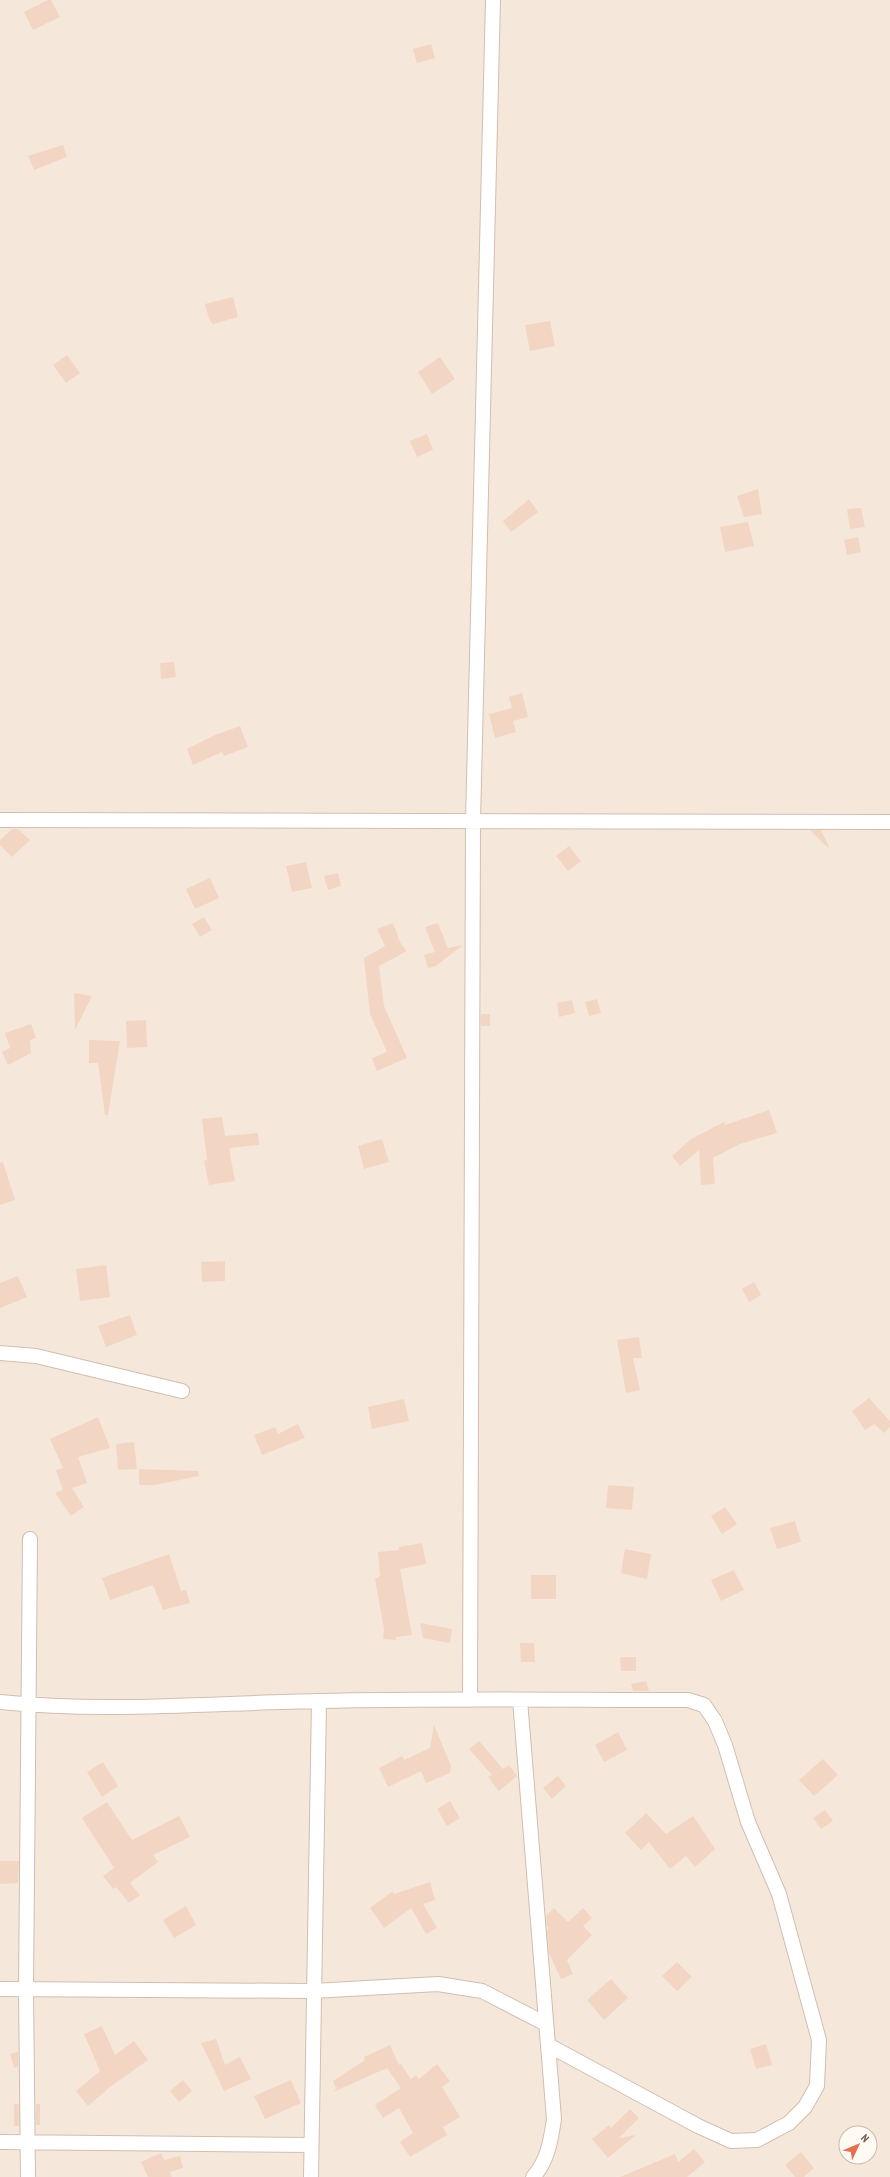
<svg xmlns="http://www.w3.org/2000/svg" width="890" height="2177" viewBox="0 0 890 2177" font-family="'PT Sans Narrow',sans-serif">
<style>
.residential{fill:#f5e8da;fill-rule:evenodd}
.building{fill:#f3d5c3}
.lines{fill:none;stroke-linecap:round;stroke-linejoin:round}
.street-casing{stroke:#d1beb0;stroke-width:16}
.street{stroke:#fff;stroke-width:14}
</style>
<rect width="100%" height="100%" fill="#fdf6ec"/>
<path class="residential" d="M0,0H890V2177H0ZM846,2133H870V2157H846Z"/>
<path class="building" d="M48,0H51L60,17L33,30L24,12Z
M431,44L435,58L417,63L413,49Z
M63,145L67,157L34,170L28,156Z
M233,297L238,317L213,324L209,319L205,304Z
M550,321L555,346L530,351L525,325Z
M67,355L80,373L66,383L53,365Z
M440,357L455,379L432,394L418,372Z
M427,434L433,450L417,457L410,441Z
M758,489L762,514L744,517L737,496Z
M529,499L538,512L511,532L503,521Z
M861,508L865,527L850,529L847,509Z
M748,522L754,546L725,552L720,527Z
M858,537L861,552L847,555L844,540Z
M174,662L176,677L161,679L160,663Z
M522,693L528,717L513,721L516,732L495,738L489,714L512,708L509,697Z
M240,726L248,747L224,756L222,752L193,765L187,749L215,735Z
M12,829H18L30,840L12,857L0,845V840Z
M810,830H821L829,847L828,848Z
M569,846L581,861L568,871L556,856Z
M306,862L312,888L292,892L286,866Z
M338,873L341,886L328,890L324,876Z
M210,878L219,898L195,909L186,889Z
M204,917L212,930L200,937L192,924Z
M393,923L401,944L407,951L379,966L384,1006L407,1058L377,1071L372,1058L387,1052L370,1014L364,958L385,946L377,929Z
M438,923L448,948L463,945L436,966L428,968L424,955L435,952L425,927Z
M74,993L92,996L75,1030Z
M597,999L601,1013L589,1016L585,1002Z
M572,1000L575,1013L559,1017L557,1003Z
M481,1014H490V1026H481Z
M146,1020L147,1047L127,1048L126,1021Z
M31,1024L36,1038L30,1040L31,1053L8,1065L2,1052L10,1048L5,1033Z
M89,1040L120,1041L108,1115H105L98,1063H89Z
M769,1110L777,1133L740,1144L713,1158L715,1184L701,1185L699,1150L680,1166L672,1156L691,1139L724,1122L725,1125Z
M222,1117L225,1136L258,1133L259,1145L229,1148L235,1181L209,1185L204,1161L207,1160L202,1119Z
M382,1139L389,1162L364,1169L358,1146Z
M3,1162L15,1200L0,1205V1163Z
M225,1261V1281L202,1282L201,1262Z
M106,1265L110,1297L80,1301L76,1269Z
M18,1276L27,1297L0,1308V1283Z
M754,1282L761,1295L749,1302L742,1289Z
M130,1315L137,1335L106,1347L98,1326Z
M639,1337L642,1358H633L640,1390L626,1393L617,1340Z
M869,1398L890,1421V1427L884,1433L874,1424L865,1430L852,1411Z
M404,1399L409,1421L372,1429L368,1407Z
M98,1417L110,1448L78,1457L87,1483L72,1488L84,1507L71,1516L55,1493L63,1490L56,1470L63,1468L50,1439Z
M298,1424L305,1438L262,1455L254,1435L275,1427L278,1434Z
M134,1442L137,1469L118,1470L116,1444Z
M139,1469L198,1471L199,1476L155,1485H139Z
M608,1485L634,1487L632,1510L606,1508Z
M725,1507L737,1524L722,1534L711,1516Z
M795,1521L801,1542L777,1549L770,1528Z
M422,1543L426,1564L400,1569L412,1635L396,1637V1640L383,1639L384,1629L375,1579L380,1576L378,1552L399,1550V1547Z
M625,1549L651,1554L647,1579L621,1573Z
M169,1554L181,1591L186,1590L190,1603L163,1610L153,1585L110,1600L102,1578Z
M734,1570L744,1590L721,1601L711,1580Z
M531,1575H556V1599H531Z
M420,1623L452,1629L450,1643L423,1638Z
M520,1643H534L535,1662H521Z
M620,1657H636V1671H621Z
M646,1681L649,1691H633L631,1684Z
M434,1725L451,1766L450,1773L426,1783L421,1771L388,1787L379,1768L402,1756L404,1760L430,1748Z
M618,1732L627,1750L604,1762L595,1745Z
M479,1741L503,1769L509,1765L517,1776L499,1791L488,1777L492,1775L469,1749Z
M823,1759L838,1775L814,1796L799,1780Z
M103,1762L118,1786L102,1797L87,1772Z
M558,1776L566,1786L552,1799L543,1788Z
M450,1801L460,1818L447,1826L437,1809Z
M107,1802L132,1840L179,1816L190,1837L153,1855L158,1862L130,1883L140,1895L129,1903L116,1887L113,1889L103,1876L114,1868L82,1818Z
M825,1810L833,1821L821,1829L813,1818Z
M646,1813L666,1834L693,1816L715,1849L695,1867L686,1856L670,1869L649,1842L641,1850L625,1833Z
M0,1861H19L18,1883L0,1884Z
M430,1882L435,1900L423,1904L437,1928L426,1934L411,1908L384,1928L370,1908L393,1891L394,1894Z
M186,1906L196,1925L174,1938L163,1920Z
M554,1908L568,1922L583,1908L592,1918L583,1926L592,1935L567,1960L573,1974L561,1979L549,1953L547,1931L549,1928L547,1926L546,1916Z
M677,1962L692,1977L677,1991L662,1976Z
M611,1979L628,1998L604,2020L587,2000Z
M102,2026L115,2055L134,2041L148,2060L110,2087L88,2106L76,2091L100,2071L84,2034Z
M216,2039L225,2065L240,2057L251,2079L224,2091L201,2043Z
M766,2044L772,2065L756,2069L750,2049Z
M390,2045L399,2065L401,2064L411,2079L416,2075L419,2079L437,2064L450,2081L442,2087L460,2117L443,2127L447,2135L410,2157L400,2142L413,2133L399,2108L383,2118L375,2105L401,2088L387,2068L333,2092L338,2087L336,2088L333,2081L365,2060L364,2057Z
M18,2052V2067L14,2068L10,2054Z
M183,2080L192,2091L179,2102L170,2091Z
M291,2080L301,2103L265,2119L254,2096Z
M14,2104H19V2126H14Z
M36,2104H40V2125H36Z
M630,2109L639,2118L619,2138L636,2135L608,2158L592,2139L609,2125L611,2128Z
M694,2149L705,2162L687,2177H620L675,2154L678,2162Z
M801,2152L814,2168L804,2177H795L785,2165Z
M161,2153L164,2160L180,2156L183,2168L170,2172L172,2177H148L141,2162Z"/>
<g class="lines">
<g class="street-casing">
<path id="street" d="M0,820L890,822
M0,1353L36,1356L182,1391
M470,1700L473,821L493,0
M520,1700L554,2119C551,2139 548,2161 533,2177
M0,1702C106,1713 212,1703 318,1701C441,1698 565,1700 688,1700L704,1705L715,1721L725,1745L748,1822L779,1894L819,2040L817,2086L805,2107L789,2123L757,2140L731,2141L698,2126L548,2045
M0,1989L313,1991L438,1984L482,1991L546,2024
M0,2142L311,2145
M28,2177L26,1989L30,1539
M311,2177L319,1701"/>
</g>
<use href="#street" class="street"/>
</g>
<g transform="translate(858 2145) rotate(46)"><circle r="19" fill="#fffaf3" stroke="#cabbb1"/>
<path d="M0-3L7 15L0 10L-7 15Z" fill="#e76f51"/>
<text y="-6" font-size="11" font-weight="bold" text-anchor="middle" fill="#7a5c4d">N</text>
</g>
</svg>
